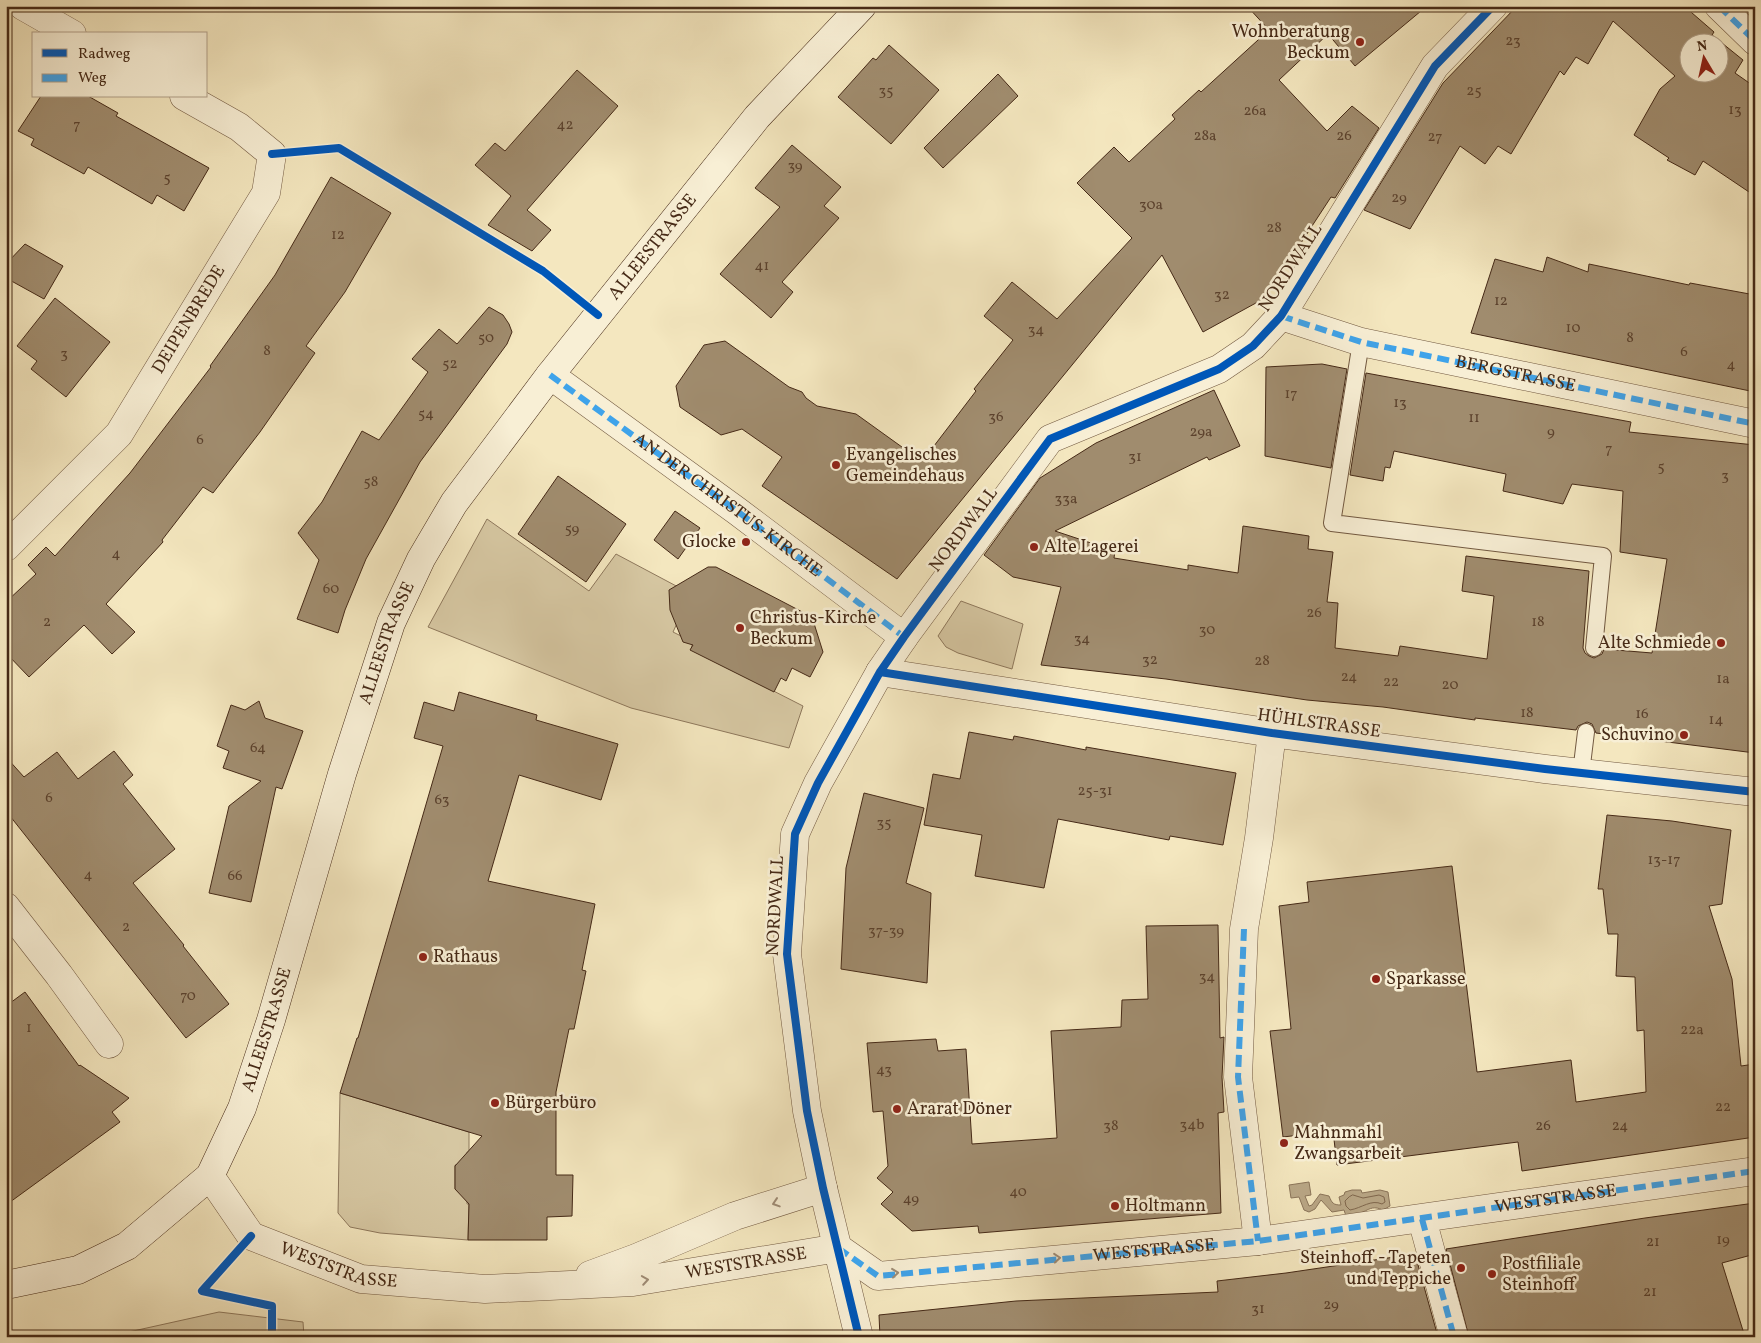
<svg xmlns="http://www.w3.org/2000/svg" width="1761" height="1343" viewBox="0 0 1761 1343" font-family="Vollkorn,serif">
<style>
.green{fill:#d6c7a2;stroke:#8e785c}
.water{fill:#b9a786;stroke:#8b755a}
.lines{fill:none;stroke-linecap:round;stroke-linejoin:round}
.shore{stroke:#80684e;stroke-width:1}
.building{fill:#a08c6e;stroke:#462a17;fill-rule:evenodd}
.lane-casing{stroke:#725941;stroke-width:18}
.street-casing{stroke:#725941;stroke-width:29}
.secondary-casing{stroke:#462a17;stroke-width:29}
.lane{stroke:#f8efd5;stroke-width:16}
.street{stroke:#f8efd5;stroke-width:28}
.secondary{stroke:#f8efd5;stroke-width:28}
.quiet{stroke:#3fa3ea;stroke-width:6;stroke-dasharray:12 6;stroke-linecap:butt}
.cycleway-casing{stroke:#f8efd5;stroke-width:11}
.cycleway{stroke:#0057b8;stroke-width:8}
.oneway{stroke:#9f8c76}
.poi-dot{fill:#8f2418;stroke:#f8efd5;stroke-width:2}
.labels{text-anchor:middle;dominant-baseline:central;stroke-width:5;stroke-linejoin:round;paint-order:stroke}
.number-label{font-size:15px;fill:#5c422d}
.poi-label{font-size:18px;fill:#462a17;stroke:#f8efd5;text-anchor:start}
.street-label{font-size:18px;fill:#462a17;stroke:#f8efd5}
</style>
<rect width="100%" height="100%" fill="#f4e7bf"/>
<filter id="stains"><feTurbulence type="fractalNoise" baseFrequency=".004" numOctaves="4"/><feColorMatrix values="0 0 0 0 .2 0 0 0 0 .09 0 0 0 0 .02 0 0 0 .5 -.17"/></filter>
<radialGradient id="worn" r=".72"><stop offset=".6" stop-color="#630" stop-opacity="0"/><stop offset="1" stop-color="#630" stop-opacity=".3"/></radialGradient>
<path class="green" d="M487,519L589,591L616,554L680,588L679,619L673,632L693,642L691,649L803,706L789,748L631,708L428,627Z
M961,601L1023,624L1012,669L958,653L946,647L938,636Z
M340,1093L469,1132V1152H467V1166L459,1164L455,1165V1189L459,1192L467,1189V1204H469L468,1240L380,1233L350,1227L338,1213Z
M219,1312L303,1322L304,1337H106Z"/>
<path class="water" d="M1309,1182L1311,1195L1305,1196L1309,1206L1312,1205L1320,1194L1329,1196C1332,1203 1333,1205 1341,1205L1339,1197L1344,1195L1345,1192L1352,1190H1361L1362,1193L1380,1190L1388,1192L1390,1206L1383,1210C1374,1206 1371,1208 1363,1212C1359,1215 1352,1215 1346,1216L1344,1210L1332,1212L1321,1200L1315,1209L1309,1212L1304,1210L1299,1197L1291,1198L1289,1185Z"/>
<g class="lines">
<path class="shore" d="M1353,1195L1363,1198L1379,1195L1384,1197L1385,1202L1382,1204C1371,1199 1362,1208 1350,1210L1346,1206L1345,1201L1349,1197Z"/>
</g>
<path class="building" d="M1247,6H1427L1355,66L1328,34L1279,80L1327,131L1352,106L1379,128L1335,198L1331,197L1265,298L1203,332L1162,255L897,579L762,486L782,457L742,429L721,435L680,407L676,386L704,345L725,341L789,387L802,392L806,398L817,406L856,414L920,460L922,457L924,459L976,391L974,389L1013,340L984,316L1012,282L1057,319L1132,238L1077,183L1114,147L1129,162L1175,119L1172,115L1199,90L1201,92L1269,30Z
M1517,6H1684L1714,32L1712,35L1743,60L1735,73L1755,87V196L1703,161L1695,175L1667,160L1669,158L1634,135L1660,89L1675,76L1613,21L1588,64L1576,57L1564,75L1560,71L1511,154L1498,146L1485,164L1460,146L1410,229L1364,210L1443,83ZM1688,42H1718V72H1688Z
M889,45L939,90L891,144L838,97L873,58L876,60Z
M577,70L618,106L527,210L551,230L532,251L488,225L511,196L475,165L495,143L505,151Z
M998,74L1018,96L943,168L924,148Z
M41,96H88L118,113L116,116L209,168L184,211L157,195L152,204L88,167L84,174L31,145L34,139L18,131Z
M792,145L841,187L824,206L839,218L782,282L793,292L771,318L720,274L780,207L755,188Z
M331,177L391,213L345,292L306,346L315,353L260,432L213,493L203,487L162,540L163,542L106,604L135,632L112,654L84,625L29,677L6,653V602L36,574L28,565L46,547L55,556L130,473L211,367L210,366L275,275Z
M25,244L63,266L44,299L6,278V264Z
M1547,257L1588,272L1589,264L1689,285L1690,283L1755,295V392L1471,333L1495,259L1543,272Z
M55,298L110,342L66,397L31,369L37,361L17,346Z
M489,307L503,315L509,324L512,332L507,344L420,462L366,559L345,610L338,633L297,619L319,560L298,533L322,502L362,431L379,440L428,372L412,359L439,329L457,344Z
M1322,364L1347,369L1331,468L1265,456L1266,367Z
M1366,373L1631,422L1629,432L1755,445V753L1596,733L1592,724L1587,722L1578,726L1576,730L1475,718V720L1383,707L1307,700L1166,679L1041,665L1061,587L1013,577L984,555L1040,478L1096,443L1214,390L1240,446L1209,460L1207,457L1055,531L1115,551L1114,558L1188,570V565L1238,573L1243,526L1309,536L1308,549L1333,552L1327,602L1338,603L1335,648L1398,656L1400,646L1487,659L1494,596L1462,591L1466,556L1589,571L1583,648L1585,653L1589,656L1594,658L1602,654L1604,649L1652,653L1667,559L1620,552L1623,491L1572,484L1563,504L1503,491L1506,474L1394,451L1390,468L1385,467L1383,481L1350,475Z
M558,476L626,524L586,582L518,534Z
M675,511L700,528L678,559L654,540Z
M708,567H716L812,617L823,652L810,677L792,668L786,681L781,678L774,692L690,650L693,645L683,642L670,610L669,590Z
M459,692L537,715L536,720L618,744L601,800L519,775L488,881L595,904L582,970L586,971L574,1029H569L556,1092V1175H573L572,1216L547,1217V1240H468L469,1204L455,1189V1166L482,1136L340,1093L357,1038H358L443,746L414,738L424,702L454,711Z
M259,701L265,718L303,731L282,789L276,787L251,902L209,893L229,806L261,781L223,768L229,751L217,746L231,705L245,710Z
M969,732L1013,740L1014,736L1086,750V747L1236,773L1223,845L1170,836L1169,840L1058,819L1044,888L975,876L982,835L924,825L933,774L960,779Z
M114,751L133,775L123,784L175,849L133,883L184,945L183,946L229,1004L186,1038L6,811V757L24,777L57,752L78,779Z
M864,793L924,808L906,883L931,893L927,983L841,969L846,868Z
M1607,815L1672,821L1731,830L1722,904L1709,906L1732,979L1741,1066L1755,1064V1137L1522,1171L1518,1142L1337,1165L1333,1131L1283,1137L1270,1031L1291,1029L1279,906L1309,902L1307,882L1452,866L1477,1072L1571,1060L1576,1102L1646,1092L1644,1030L1637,1031L1635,977L1616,976L1618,934H1608L1603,889H1598Z
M1218,925L1220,1038L1224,1037L1222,1077L1224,1112L1218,1113L1221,1213L979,1233L978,1226L912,1231L881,1204L893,1192L877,1178L888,1166L883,1111L873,1112L867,1043L936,1039L938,1051L966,1049L972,1144L1057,1138L1051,1031L1121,1027L1122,1000L1148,999L1146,926Z
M25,992L79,1066L80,1065L129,1098L112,1112L120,1122L6,1205V1006Z
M1755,1203V1254L1722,1263L1745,1337H1469L1446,1249L1645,1218Z
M1415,1254L1438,1337H880L879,1315L1016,1301L1218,1292L1217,1281L1286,1273Z"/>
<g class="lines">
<g class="lane-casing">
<path id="lane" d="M1361,342L1332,523L1603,556L1594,648
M1581,773L1586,732"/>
</g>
<g class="street-casing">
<g id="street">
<path d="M23,6L72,34"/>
<path d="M1719,6L1755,41"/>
<path d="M1281,316L1361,342L1755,424"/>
<path d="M550,375L737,511L904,637"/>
<path id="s1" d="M6,547L119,434L266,193L272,154L239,127L184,96"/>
<path d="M880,672L1272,733L1545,769L1755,792"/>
<path d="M6,907L59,975L109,1044"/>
<path id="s2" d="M210,1176L251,1236L361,1279L485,1289L633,1282L838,1248L878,1276L1258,1241L1755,1171"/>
<path d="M1422,1219L1454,1337"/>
<path d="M1258,1241L1238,1077L1244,929L1259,838L1272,733"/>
<path d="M590,1275L636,1258L735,1216L823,1188"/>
<path d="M859,1337L823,1188L807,1111L787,954L795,834L818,783L880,672L904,637L1050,439L1219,369L1253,346L1281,316L1435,66L1493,6"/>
</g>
</g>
<g class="secondary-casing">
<g id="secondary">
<path id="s3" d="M6,1285L78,1270L127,1246L210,1176L242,1108L271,1020L342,774L391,623L421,559L454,503L550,375L598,315L757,117L862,6"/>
</g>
</g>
<use href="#lane" class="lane"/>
<use href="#street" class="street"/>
<use href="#secondary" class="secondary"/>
<g class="quiet">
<path d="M1719,6L1755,41"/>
<path id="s4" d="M1281,316L1361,342L1755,424"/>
<path id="s5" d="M550,375L737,511L904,637"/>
<path d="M1244,929L1238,1077L1258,1241"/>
<path d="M1422,1219L1454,1337"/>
<path id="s6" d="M838,1248L878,1276L1258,1241L1755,1171"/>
</g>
<g class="cycleway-casing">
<path id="cycleway" d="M272,154L339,148L543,271L598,315
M880,672L1272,733L1545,769L1755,792
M251,1236L202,1291L272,1306V1337
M859,1337L823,1188L807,1111L787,954L795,834L818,783L880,672L904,637L1050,439L1219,369L1253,346L1281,316L1435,66L1493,6"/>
</g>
<use href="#cycleway" class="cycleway"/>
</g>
<defs><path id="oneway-chevron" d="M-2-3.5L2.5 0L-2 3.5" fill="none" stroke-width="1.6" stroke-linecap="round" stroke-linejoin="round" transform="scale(1.25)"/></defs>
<g class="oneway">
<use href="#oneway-chevron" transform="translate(776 1203) rotate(162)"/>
<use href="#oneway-chevron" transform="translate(1057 1258) rotate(-5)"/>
<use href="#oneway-chevron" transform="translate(895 1273) rotate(-6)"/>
<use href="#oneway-chevron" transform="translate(645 1280) rotate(-9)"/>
</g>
<g class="poi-dot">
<circle cx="1360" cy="42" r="5"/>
<circle cx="836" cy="465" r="5"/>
<circle cx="746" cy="542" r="5"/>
<circle cx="1034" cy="547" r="5"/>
<circle cx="740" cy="628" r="5"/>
<circle cx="1721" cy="643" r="5"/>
<circle cx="1684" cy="735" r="5"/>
<circle cx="423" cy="957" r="5"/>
<circle cx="1376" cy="979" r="5"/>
<circle cx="495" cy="1103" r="5"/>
<circle cx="897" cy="1109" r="5"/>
<circle cx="1284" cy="1143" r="5"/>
<circle cx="1115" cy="1206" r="5"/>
<circle cx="1461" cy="1268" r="5"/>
<circle cx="1492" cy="1274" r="5"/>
</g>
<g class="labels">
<g class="number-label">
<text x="1513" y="41">23</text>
<text x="886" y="91">35</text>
<text x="1474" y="91">25</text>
<text x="1735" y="110">13</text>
<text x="1255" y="111">26a</text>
<text x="77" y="125">7</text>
<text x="565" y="125">42</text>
<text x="1205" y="136">28a</text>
<text x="1344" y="136">26</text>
<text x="1435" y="137">27</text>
<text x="795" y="166">39</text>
<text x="167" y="178">5</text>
<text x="1399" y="198">29</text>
<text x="1151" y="205">30a</text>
<text x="1274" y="228">28</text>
<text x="338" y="235">12</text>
<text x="762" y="266">41</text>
<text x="1222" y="295">32</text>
<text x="1501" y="301">12</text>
<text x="1573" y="328">10</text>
<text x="1036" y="330">34</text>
<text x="486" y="338">50</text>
<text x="1630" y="338">8</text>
<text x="267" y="351">8</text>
<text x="1684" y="352">6</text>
<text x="64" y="354">3</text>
<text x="450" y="364">52</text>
<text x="1731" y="365">4</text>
<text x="1291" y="394">17</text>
<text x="1400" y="403">13</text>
<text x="426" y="414">54</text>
<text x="996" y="417">36</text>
<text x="1474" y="418">11</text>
<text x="1201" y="432">29a</text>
<text x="1551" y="432">9</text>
<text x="200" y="440">6</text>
<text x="1609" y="449">7</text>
<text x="1135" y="457">31</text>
<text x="1661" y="467">5</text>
<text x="1725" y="476">3</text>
<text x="371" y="482">58</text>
<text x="1066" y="499">33a</text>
<text x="572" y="529">59</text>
<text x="116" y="554">4</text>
<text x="331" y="589">60</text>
<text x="1314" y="613">26</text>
<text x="47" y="622">2</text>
<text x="1538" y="622">18</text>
<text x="1207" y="630">30</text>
<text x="1082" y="639">34</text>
<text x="1150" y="660">32</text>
<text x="1262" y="661">28</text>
<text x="1349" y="677">24</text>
<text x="1723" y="679">1a</text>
<text x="1391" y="682">22</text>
<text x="1450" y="685">20</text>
<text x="1527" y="713">18</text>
<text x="1642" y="714">16</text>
<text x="1716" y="720">14</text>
<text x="258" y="748">64</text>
<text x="1095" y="791">25-31</text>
<text x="49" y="798">6</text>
<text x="442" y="800">63</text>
<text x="884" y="823">35</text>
<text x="1664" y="860">13-17</text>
<text x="88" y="875">4</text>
<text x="235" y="876">66</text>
<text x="126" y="927">2</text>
<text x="886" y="931">37-39</text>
<text x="1207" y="977">34</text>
<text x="188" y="996">70</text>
<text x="29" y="1028">1</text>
<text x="1692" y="1030">22a</text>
<text x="884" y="1070">43</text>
<text x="1723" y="1107">22</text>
<text x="1192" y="1125">34b</text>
<text x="1111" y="1126">38</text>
<text x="1543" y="1126">26</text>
<text x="1620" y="1126">24</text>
<text x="1018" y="1192">40</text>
<text x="911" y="1199">49</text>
<text x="1723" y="1240">19</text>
<text x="1653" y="1242">21</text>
<text x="1650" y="1292">21</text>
<text x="1331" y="1305">29</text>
<text x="1258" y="1309">31</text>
</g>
<g class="poi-label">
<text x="1350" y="32" text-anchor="end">Wohnberatung<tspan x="1350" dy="21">Beckum</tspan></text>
<text x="846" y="455">Evangelisches<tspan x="846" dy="21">Gemeindehaus</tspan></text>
<text x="736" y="542" text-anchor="end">Glocke</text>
<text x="1044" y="547">Alte Lagerei</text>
<text x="750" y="618">Christus-Kirche<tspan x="750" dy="21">Beckum</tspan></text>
<text x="1711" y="643" text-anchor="end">Alte Schmiede</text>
<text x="1674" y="735" text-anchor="end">Schuvino</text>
<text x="433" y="957">Rathaus</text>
<text x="1386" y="979">Sparkasse</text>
<text x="505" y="1103">Bürgerbüro</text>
<text x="907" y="1109">Ararat Döner</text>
<text x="1294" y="1133">Mahnmahl<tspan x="1294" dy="21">Zwangsarbeit</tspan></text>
<text x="1125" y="1206">Holtmann</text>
<text x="1451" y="1258" text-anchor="end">Steinhoff - Tapeten<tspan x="1451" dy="21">und Teppiche</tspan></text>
<text x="1502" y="1264">Postfiliale<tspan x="1502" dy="21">Steinhoff</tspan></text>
</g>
<g class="street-label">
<text stroke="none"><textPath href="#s3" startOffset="1279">ALLEESTRASSE</textPath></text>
<text transform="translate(1291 268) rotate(-57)">NORDWALL</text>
<text stroke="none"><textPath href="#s1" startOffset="294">DEIPENBREDE</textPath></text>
<text stroke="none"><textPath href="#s4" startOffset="242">BERGSTRASSE</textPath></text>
<text stroke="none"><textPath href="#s5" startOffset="220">AN DER CHRISTUS-KIRCHE</textPath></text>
<text transform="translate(964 530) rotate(-53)">NORDWALL</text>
<text stroke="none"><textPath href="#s3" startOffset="799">ALLEESTRASSE</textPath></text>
<text transform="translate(1319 724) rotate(8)">HÜHLSTRASSE</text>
<text transform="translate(776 906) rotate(-87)">NORDWALL</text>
<text stroke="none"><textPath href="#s3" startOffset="394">ALLEESTRASSE</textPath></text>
<text stroke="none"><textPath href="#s6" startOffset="731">WESTSTRASSE</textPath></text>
<text stroke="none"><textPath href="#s6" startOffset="326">WESTSTRASSE</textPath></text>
<text stroke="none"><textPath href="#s2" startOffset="578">WESTSTRASSE</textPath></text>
<text stroke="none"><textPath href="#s2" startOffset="166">WESTSTRASSE</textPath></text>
</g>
</g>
<rect width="1761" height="1343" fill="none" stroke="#f4e7bf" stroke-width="25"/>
<rect x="8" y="8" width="1746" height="1328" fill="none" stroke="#462a17" stroke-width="2.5"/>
<rect x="12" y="12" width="1736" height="1318" fill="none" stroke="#462a17"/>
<rect x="32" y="32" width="175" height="65" fill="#f8efd5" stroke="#b1a089"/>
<rect x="42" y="49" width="25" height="8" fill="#0057b8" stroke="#b1a089"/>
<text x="78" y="58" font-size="15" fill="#462a17">Radweg</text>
<rect x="42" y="74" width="25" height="8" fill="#3fa3ea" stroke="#b1a089"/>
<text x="78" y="82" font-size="15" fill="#462a17">Weg</text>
<g transform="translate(1704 58) rotate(351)"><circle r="24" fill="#f8efd5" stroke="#b1a089"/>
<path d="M0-4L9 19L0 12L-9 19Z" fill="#8f2418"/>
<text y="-8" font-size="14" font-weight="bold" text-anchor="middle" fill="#462a17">N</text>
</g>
<rect width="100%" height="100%" filter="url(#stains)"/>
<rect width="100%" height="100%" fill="url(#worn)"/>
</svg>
